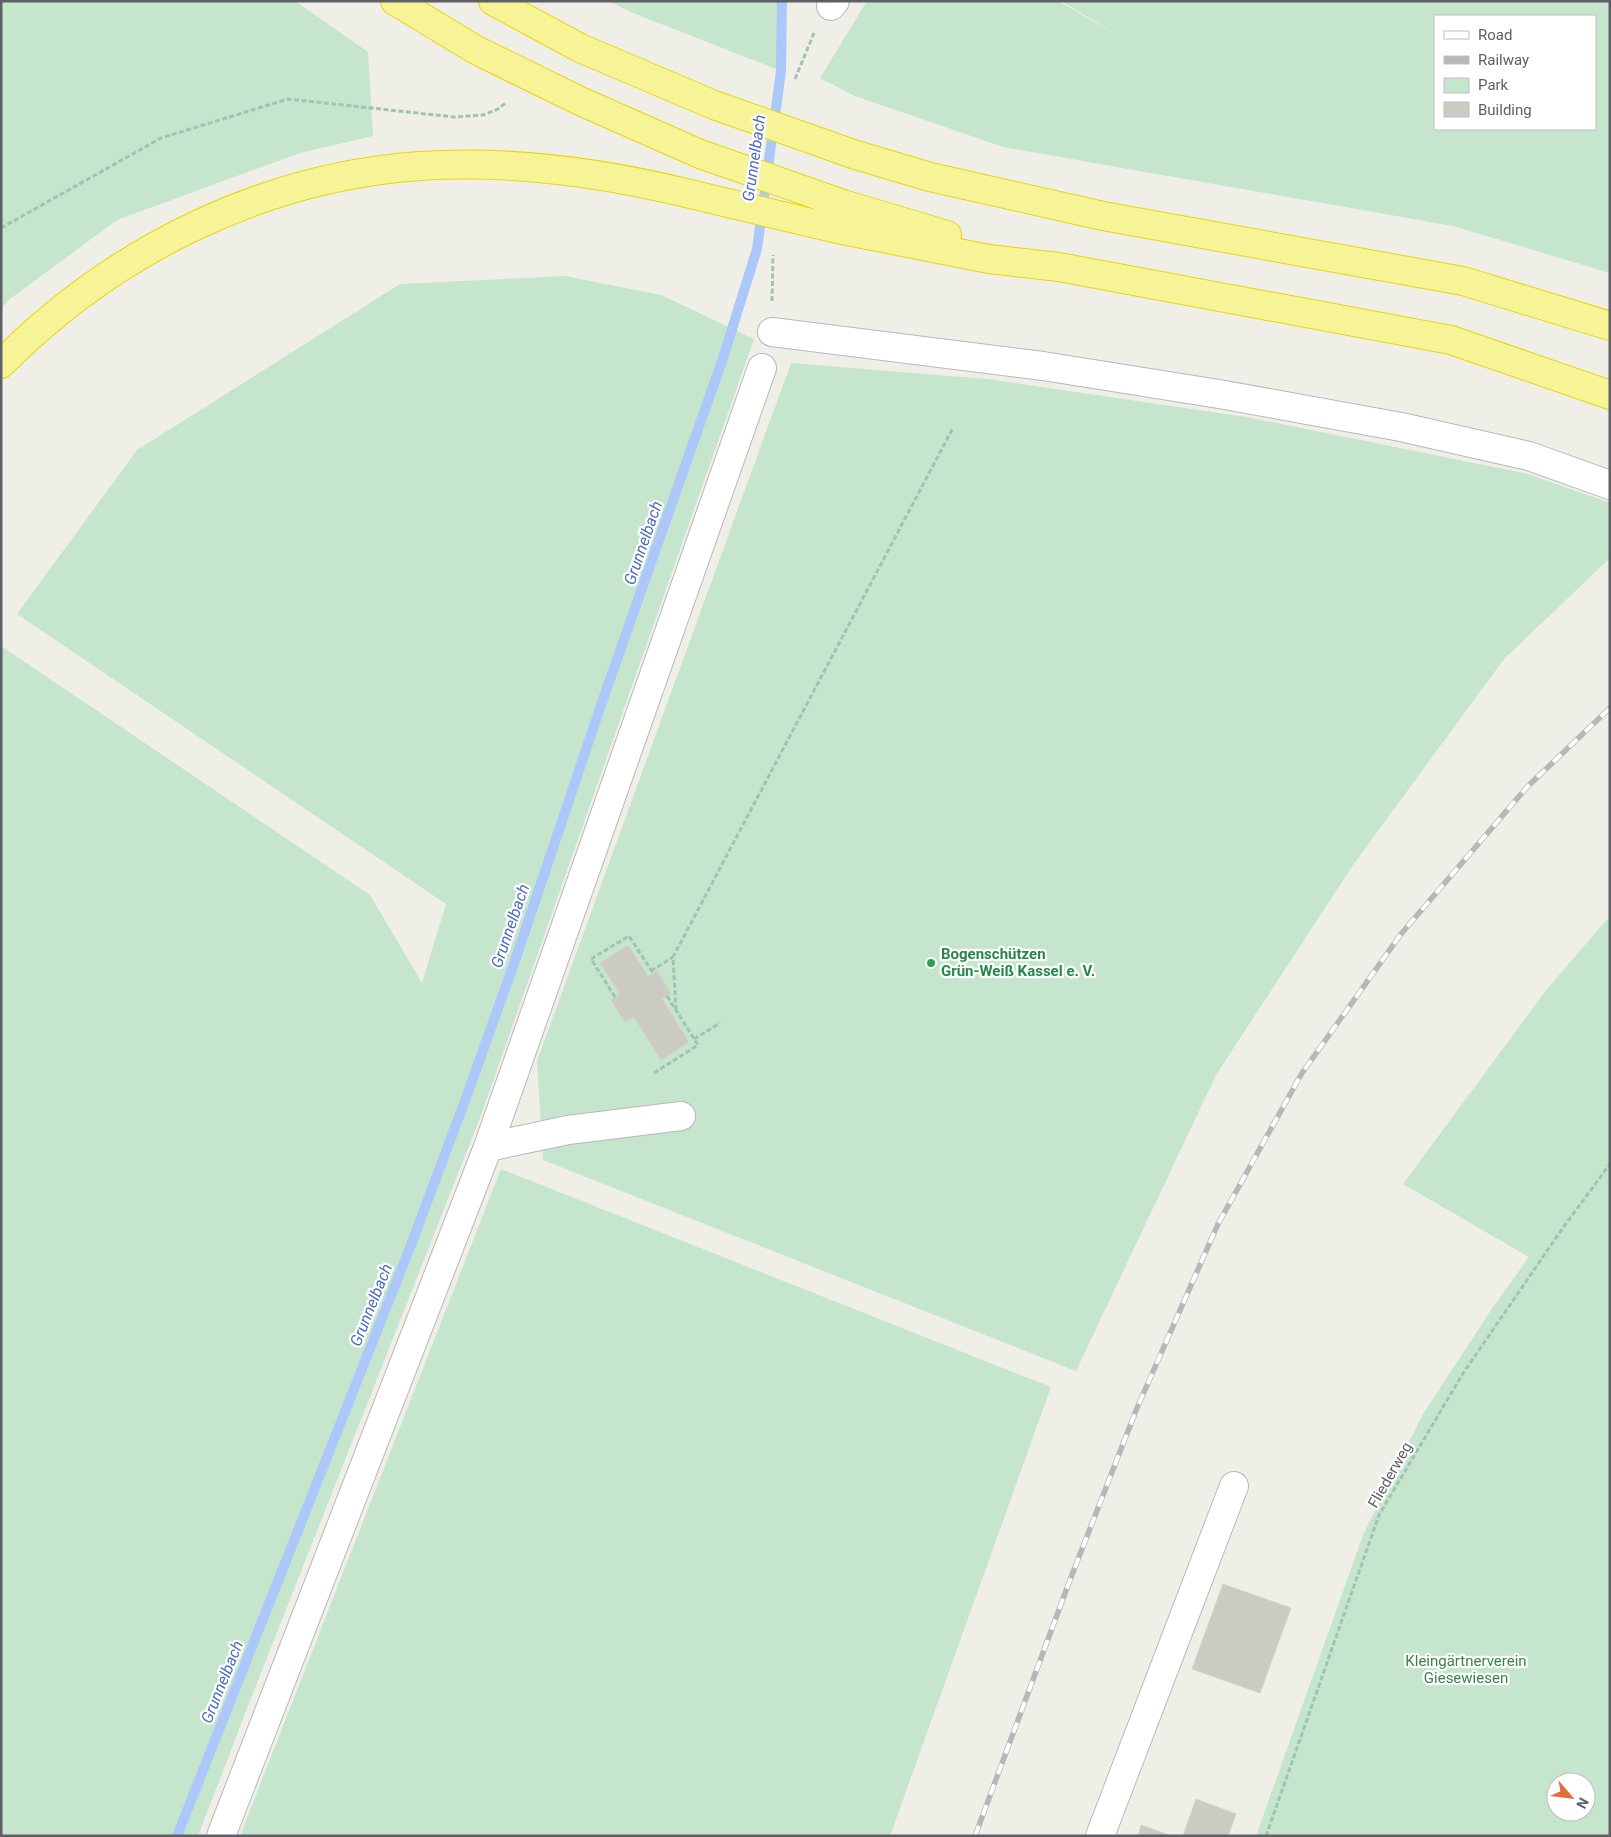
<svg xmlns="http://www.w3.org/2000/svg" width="1611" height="1837" viewBox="0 0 1611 1837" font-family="Roboto,sans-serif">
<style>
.green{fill:#c5e5cc;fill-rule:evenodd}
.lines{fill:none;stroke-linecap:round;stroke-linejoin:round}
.stream{stroke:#acc7fa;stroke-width:10}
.building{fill:#cbcac3;stroke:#d4d3c5}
.minor-casing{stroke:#b7b8bc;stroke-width:30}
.highway-casing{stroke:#e9d40e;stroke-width:30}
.path{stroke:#9ec5b3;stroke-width:3;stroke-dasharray:5 2.5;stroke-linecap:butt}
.minor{stroke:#fff;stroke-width:28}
.highway{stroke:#f7f497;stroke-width:28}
.rail-casing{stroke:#b7b7b8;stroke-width:5.5}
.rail{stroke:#fff;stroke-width:4;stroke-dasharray:11;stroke-linecap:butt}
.highway-bridge-casing{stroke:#e9d40e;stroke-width:30;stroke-linecap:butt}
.highway-bridge{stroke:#f7f497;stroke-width:28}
.leisure-dot{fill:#2e9e5b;stroke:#fff;stroke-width:2}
.labels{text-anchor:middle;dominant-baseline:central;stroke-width:4.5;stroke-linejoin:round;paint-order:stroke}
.leisure-label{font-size:15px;font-weight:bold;fill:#27864d;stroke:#fff;text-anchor:start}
.street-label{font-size:15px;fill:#5e6066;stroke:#fff}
.park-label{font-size:15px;fill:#3a814d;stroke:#fff}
.water-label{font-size:16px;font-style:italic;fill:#4f6cbd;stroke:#fff}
</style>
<rect width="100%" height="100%" fill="#efefe7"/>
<path class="green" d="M1,1H295L368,52L373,136L300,153L117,220L10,299L1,308Z
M609,1H782L781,71L633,13Z
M867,1H1058L1128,41L1061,1H1610V273L1453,226L1003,147L855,96L820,78ZM1435,16H1595V129H1435Z
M565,276L661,295L754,339L480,1118L255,1688L198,1836H1V646L370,895L422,983L446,904L17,614L137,450L400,284Z
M791,363L987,379L1246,417L1528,474L1610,503V558L1504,659L1353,865L1216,1075L1076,1371L543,1160L537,1061Z
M1610,916V1836H1256L1363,1535L1423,1414L1491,1310L1529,1257L1403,1184L1547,989ZM1556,1782H1586V1812H1556Z
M501,1169L1051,1387L890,1836H240Z"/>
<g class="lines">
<path class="stream" d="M177,1836L411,1245L466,1098L518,952L601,705L722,361L757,249L781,71L782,1"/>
</g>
<path class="building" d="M628,945L648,976L657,971L671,994L662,999L689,1042L661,1060L634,1017L625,1022L611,1000L620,994L600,963Z
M1223,1584L1291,1608L1260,1693L1192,1669Z
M1196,1799L1236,1814L1228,1836H1183Z
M1141,1825L1171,1836H1138Z"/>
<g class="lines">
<g class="minor-casing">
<path id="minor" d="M831,6L835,1
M772,332L1043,366L1219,394L1401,427L1529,456L1610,485
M488,1147L568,1130L681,1116
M221,1836L488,1147L762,368
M1100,1836L1234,1486"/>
</g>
<g class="highway-casing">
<path id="highway" d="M395,1L476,50L580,101L700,154
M493,1L580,48L714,105
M856,155L930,177L1103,216L1463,281L1610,326
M843,204L947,235
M837,229L989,259L1059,267L1451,340L1610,395
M1,364C112,252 261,177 420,166C509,160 599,172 686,193"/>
</g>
<path class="path" d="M795,79L814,33
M1,228L161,138L288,99L454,117L483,115L498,109L507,102
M772,301L773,255
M651,971L673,957
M615,997L591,959L629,936L653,973
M676,1010L673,957L953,428
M694,1039L720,1023
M654,1073L698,1045L667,996
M1266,1836L1379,1515L1462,1375L1562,1229L1610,1164"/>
<use href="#minor" class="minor"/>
<use href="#highway" class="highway"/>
<g class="rail-casing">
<path id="rail" d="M975,1836L1070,1580L1137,1408L1218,1224L1302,1073L1401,934L1527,787L1610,708"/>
</g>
<use href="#rail" class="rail"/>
<g class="highway-bridge-casing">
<path id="highway-bridge" d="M714,105L856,155
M700,154L843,204
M686,193L837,229"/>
</g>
<use href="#highway-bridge" class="highway-bridge"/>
</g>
<circle class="leisure-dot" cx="931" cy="963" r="5"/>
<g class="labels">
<g class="leisure-label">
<text x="941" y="954">Bogenschützen<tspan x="941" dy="17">Grün-Weiß Kassel e. V.</tspan></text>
</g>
<g class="street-label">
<text transform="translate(1390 1475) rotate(-60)">Fliederweg</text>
</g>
<g class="park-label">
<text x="1466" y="1661">Kleingärtnerverein<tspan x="1466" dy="17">Giesewiesen</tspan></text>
</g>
<g class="water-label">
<text transform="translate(754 158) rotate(-82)">Grunnelbach</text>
<text transform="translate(643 543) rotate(-71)">Grunnelbach</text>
<text transform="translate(510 926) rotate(-71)">Grunnelbach</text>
<text transform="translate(371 1305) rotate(-68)">Grunnelbach</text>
<text transform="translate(222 1682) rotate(-68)">Grunnelbach</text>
</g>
</g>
<rect width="1611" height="1837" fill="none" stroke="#5e6066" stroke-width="5"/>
<rect x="1434" y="15" width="162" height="115" fill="#ffffff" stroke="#bfbfc2"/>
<rect x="1444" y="31" width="25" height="8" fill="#ffffff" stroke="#bfbfc2"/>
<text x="1478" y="40" font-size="15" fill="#5e6066">Road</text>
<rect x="1444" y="56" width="25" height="8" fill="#b7b7b8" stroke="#bfbfc2"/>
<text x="1478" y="65" font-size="15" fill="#5e6066">Railway</text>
<rect x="1444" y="78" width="25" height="15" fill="#c5e5cc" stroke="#bfbfc2"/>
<text x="1478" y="90" font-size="15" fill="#5e6066">Park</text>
<rect x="1444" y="102" width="25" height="15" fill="#cbcac3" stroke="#bfbfc2"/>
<text x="1478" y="115" font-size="15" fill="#5e6066">Building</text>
<g transform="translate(1571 1797) rotate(118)"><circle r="24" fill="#ffffff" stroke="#bfbfc2"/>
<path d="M0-4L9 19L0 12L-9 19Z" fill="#e06d3d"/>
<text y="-8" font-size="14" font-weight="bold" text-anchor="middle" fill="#5e6066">N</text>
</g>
</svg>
